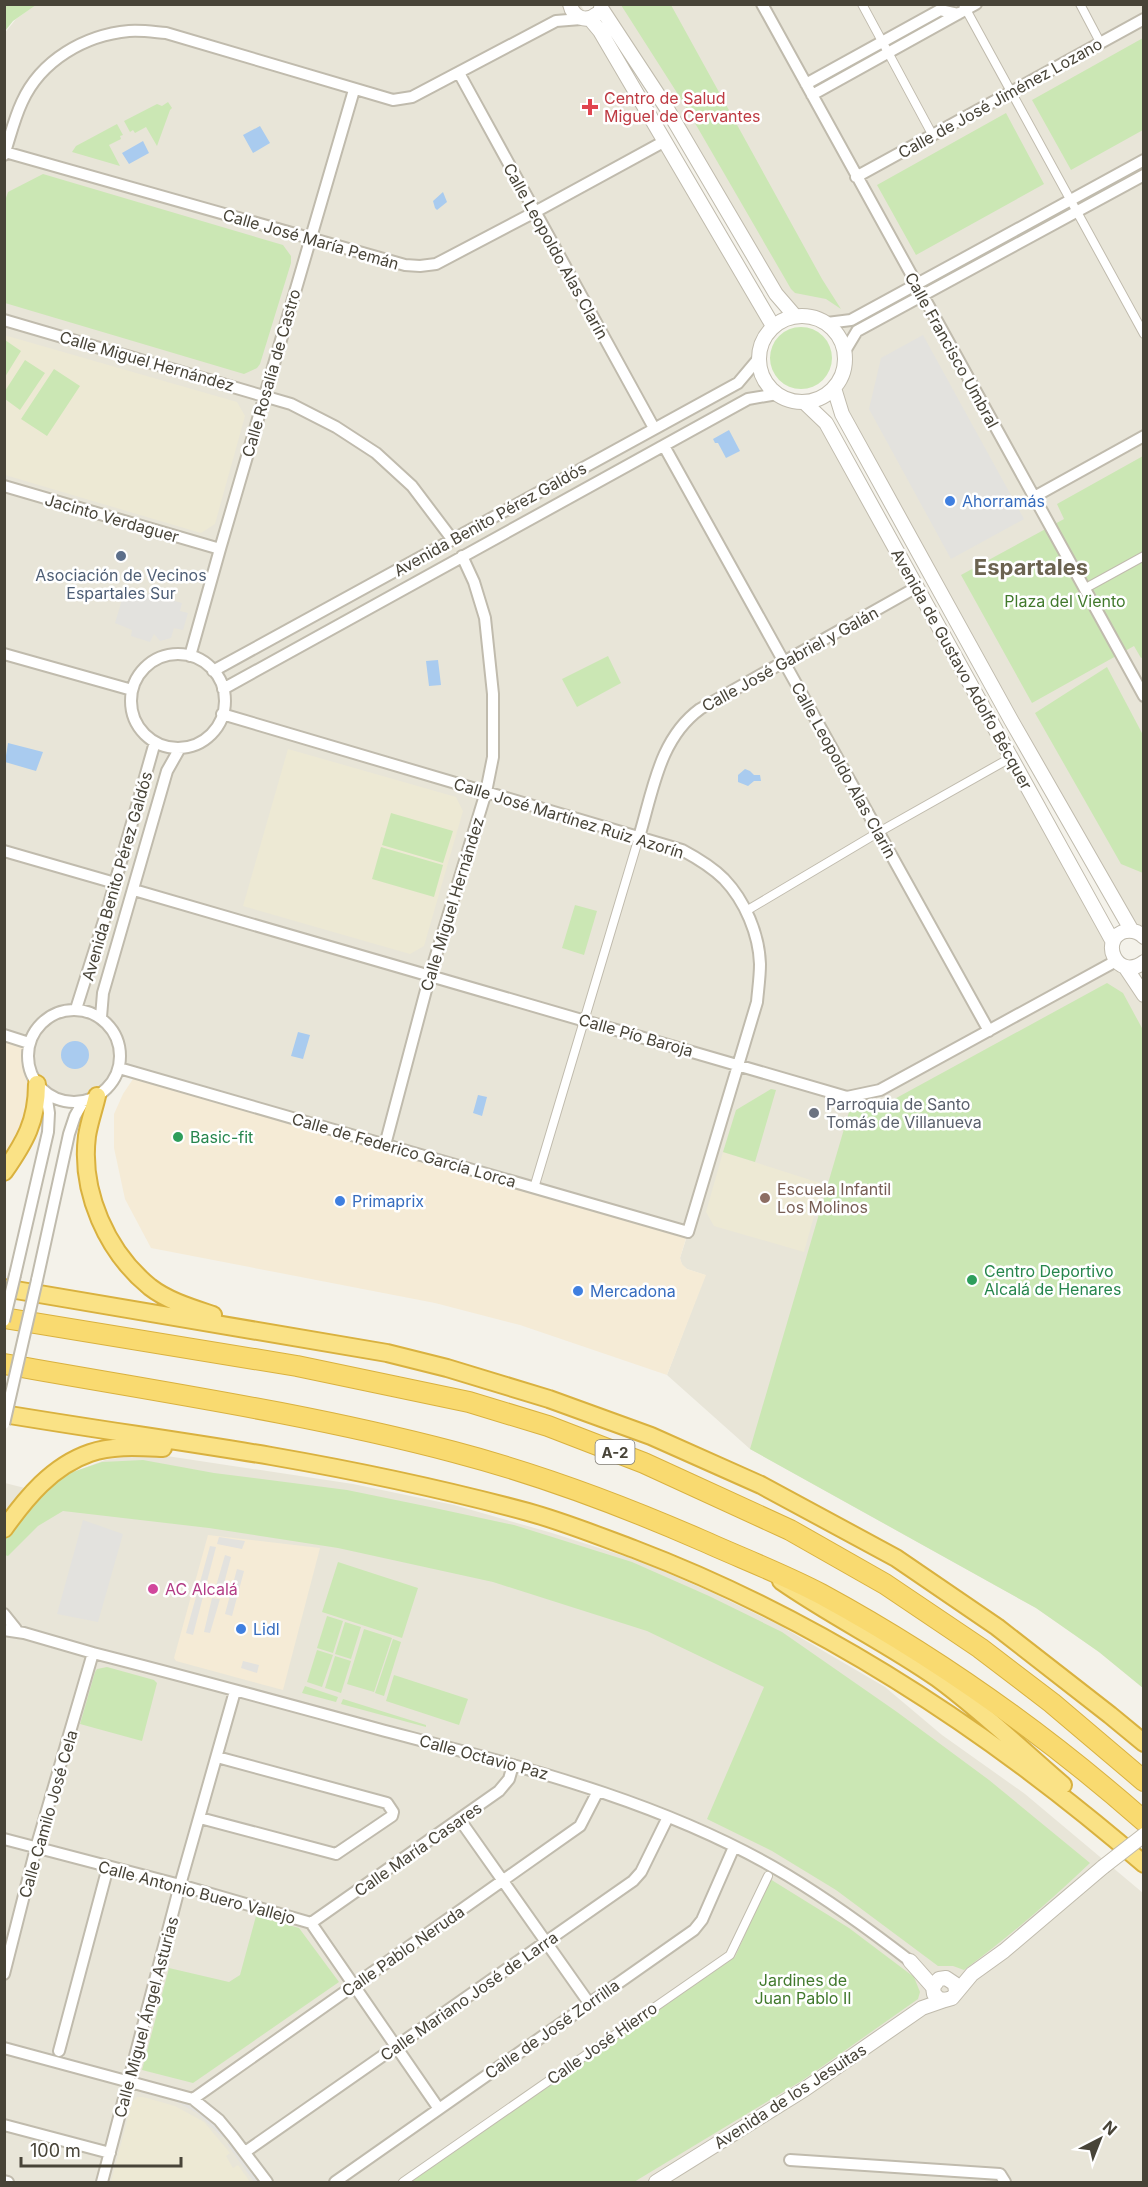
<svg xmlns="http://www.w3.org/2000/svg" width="1148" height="2187" viewBox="0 0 1148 2187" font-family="Inter,sans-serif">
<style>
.residential{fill:#e8e5d8}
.commercial{fill:#f5ebd6}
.education{fill:#ede9d4}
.green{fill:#cbe7b4}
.parking{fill:#e3e2de}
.water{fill:#a9cbef}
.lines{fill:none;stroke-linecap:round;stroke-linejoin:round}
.pedestrian-casing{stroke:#c0bbad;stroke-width:10}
.minor-casing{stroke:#c0bbad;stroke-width:14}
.tertiary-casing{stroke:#c0bbad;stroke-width:16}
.trunk-casing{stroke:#d9b13f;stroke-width:20}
.motorway-casing{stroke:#d9b13f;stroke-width:22}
.pedestrian{stroke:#fff;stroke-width:8}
.minor{stroke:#fff;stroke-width:10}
.tertiary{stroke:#fff;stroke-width:14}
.trunk{stroke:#fae286;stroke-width:16}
.motorway{stroke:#f9da70;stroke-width:20}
.minor-bridge-casing{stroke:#c0bbad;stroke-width:14;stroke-linecap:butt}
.tertiary-bridge-casing{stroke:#c0bbad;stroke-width:16;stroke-linecap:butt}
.minor-bridge{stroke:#fff;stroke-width:10}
.tertiary-bridge{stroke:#fff;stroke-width:14}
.health-dot{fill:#e0444e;stroke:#fff;stroke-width:2}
.shop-dot{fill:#3f7fe0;stroke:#fff;stroke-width:2}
.service-dot{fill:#5c6f8a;stroke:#fff;stroke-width:2}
.worship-dot{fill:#6b7280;stroke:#fff;stroke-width:2}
.leisure-dot{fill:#2e9e5b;stroke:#fff;stroke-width:2}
.education-dot{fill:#8d6e63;stroke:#fff;stroke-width:2}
.hotel-dot{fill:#d1479c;stroke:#fff;stroke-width:2}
.labels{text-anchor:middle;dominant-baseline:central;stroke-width:5;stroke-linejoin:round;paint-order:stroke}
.shield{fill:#fff;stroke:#7f7c74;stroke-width:1.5}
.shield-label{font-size:15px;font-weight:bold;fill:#484438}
.health-label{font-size:16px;fill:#be3a42;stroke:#fff;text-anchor:start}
.street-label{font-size:16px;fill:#484438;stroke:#fff}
.shop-label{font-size:16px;fill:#366cbe;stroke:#fff;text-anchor:start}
.service-label{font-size:16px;fill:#4e5e75;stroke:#fff}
.park-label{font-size:16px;fill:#41792c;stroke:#fff}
.worship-label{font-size:16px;fill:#5b616d;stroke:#fff;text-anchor:start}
.leisure-label{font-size:16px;fill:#27864d;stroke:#fff;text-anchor:start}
.education-label{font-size:16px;fill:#785e54;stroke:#fff;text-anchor:start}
.hotel-label{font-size:16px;fill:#b23c85;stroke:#fff;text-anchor:start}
.district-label{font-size:22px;font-weight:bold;fill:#6b6350;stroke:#fff}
</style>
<rect width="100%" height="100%" fill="#f4f2ea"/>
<path class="residential" d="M37,4H580L598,32L760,303L766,334L760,346L759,358L760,371L767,383L777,394L789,400L804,402L826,423L1143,995V1688L1099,1652L1036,1608L750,1449L667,1375L705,1275L687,1269L682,1265L680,1258L688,1233L119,1068L111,1085L97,1096L83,1102H68L57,1099L46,1093L37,1084L30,1071L27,1052L4,1035V34L16,19Z
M600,5H1143V937L1132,931L834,388L843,373L845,363L841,340L827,323L818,318L795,316Z
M147,1453L353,1484L454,1505L552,1533L640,1561L711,1592L779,1625L885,1687L942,1735L1025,1794L1143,1893V2182H5V1483L29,1489L105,1460Z"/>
<path class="commercial" d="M5,1035L29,1043L28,1061L30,1071L37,1084L26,1119L5,1155Z
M137,1073L688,1232L680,1258L682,1264L687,1269L706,1275L667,1375L520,1325L435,1303L151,1248L125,1199L114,1148V1114L123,1094Z
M208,1535L320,1548L283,1690L176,1661L174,1658Z"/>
<path class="education" d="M4,335L237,402L245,416L215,524L201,533L5,475Z
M288,749L456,797L463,811L424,946L410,954L243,906Z
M723,1152L823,1184L804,1252L714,1226L706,1212Z
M137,2097H143L175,2106L204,2122L230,2153L226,2156L233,2168L238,2165L250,2182H111L132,2102Z"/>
<path class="green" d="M5,4H36V5L13,21L5,31Z
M621,5H671L822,279L841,309L826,299L795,293L791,289L681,99Z
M1143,38V130L1071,170L1032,100Z
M168,102L172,108L170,110L157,146L146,127L135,133L133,130L130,132L124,121L157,104L162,106Z
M1006,113L1044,184L916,255L877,185Z
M117,124L123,135L120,136L121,139L109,145L120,166L72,152L76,146Z
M43,174L283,245L291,256V263L260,364L257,368L244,374L5,303L4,204L8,192Z
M770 358a31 31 0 1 1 62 0a31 31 0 1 1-62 0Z
M5,340L21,351L5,377Z
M25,360L45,373L20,410L5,399V391Z
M54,369L80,386L47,436L21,419Z
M1143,456V657L1141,658L1134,646L1032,703L961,575L1064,519L1057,504Z
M608,656L621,683L577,707L562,679Z
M1107,667L1143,735V873L1121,864L1035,713Z
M391,813L453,831L443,863L382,845Z
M381,847L443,865L434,897L372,879Z
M575,905L597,911L584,955L562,948Z
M1107,983L1123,993L1143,1030V1688L1099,1652L1036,1608L750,1449L849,1112L878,1108Z
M771,1089L776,1090L755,1162L723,1152L736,1110Z
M143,1460L214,1473L347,1490L430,1507L514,1525L632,1562L709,1596L782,1632L897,1712L989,1780L1090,1863C1050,1901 1009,1937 964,1970L953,1966H938L836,1890L772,1851L707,1819L764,1687L647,1631L493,1582L338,1548L209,1528L63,1511L38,1526L8,1556L5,1555L4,1541L27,1507L64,1475L102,1462Z
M338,1562L418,1588L402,1638L322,1612Z
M327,1616L343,1621L333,1653L317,1648Z
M345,1622L361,1627L351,1659L335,1654Z
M364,1629L392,1638L374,1692L347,1684Z
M393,1639L401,1642L384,1696L375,1693Z
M317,1650L333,1655L322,1687L307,1682Z
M335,1656L351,1661L341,1693L325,1688Z
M107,1667L154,1680L157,1683L142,1741L80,1724L95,1672L97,1669Z
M394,1675L468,1699L459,1725L386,1701Z
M305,1686L338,1697L336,1702L302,1693Z
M343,1699L426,1725V1727L341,1704Z
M770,1879L849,1928L914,1977L920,1992L918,1999L803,2080L634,2182H411L735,1957Z
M256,1916L299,1928L339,1982L193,2083L142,2070L169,1968L229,1982L240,1975Z"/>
<path class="parking" d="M923,335L1024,519L951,559L869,409L881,358Z
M136,590L182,603L180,611L188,613L183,630L174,628L171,638L160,641L154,634L150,642L131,636L132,630L115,623L124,593L134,596Z
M83,1520L123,1534L98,1622L57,1614Z
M219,1537L245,1541L242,1549L217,1544Z
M210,1546L216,1547L193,1635L186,1633Z
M225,1555L231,1557L221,1595L214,1593Z
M237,1569L244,1571L232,1616L225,1614Z
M212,1598L220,1599L210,1633L204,1632Z
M243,1661L259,1665L257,1673L241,1668Z
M142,2090L186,2103L210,2118L226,2137H222L197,2113L175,2101L141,2093Z
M230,2143L259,2182H254L227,2144Z"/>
<path class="water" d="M260,126L270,143L253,153L243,135Z
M143,141L149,153L129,164L122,153Z
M443,192L447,202L437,210L435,208L433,201Z
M729,430L740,451L726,458L718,443H715L713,439Z
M438,660L441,685L429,686L426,661Z
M8,743L43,752L36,771L5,762Z
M745,769L750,771L754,775H760L761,781H754L748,786L738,782V775Z
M298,1032L310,1035L303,1059L291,1056Z
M61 1055a14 14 0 1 1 28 0a14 14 0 1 1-28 0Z
M478,1095L487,1097L482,1116L473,1113Z"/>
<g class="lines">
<g class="pedestrian-casing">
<path id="pedestrian" d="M862,4L932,134
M963,4L1144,334
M1080,4L1100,42
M1084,589L1144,556
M746,911L879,832L1012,757
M534,1188L639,837
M403,2182L730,1955L768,1876"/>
</g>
<g class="minor-casing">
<path id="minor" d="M762,4L1144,696
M459,73L654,428
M806,84L940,10L958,14
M812,95L976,4
M5,152L405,265L420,266L436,264L535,212L665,141
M4,155C10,137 14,119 22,102C41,60 85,35 129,31C141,30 154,32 166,33L393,100L412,97L556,21L581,19
M856,177L1144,19
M4,320L291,404L336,427L376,453L412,486L452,539
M827,323L851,320L1144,160
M845,351L857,331L1144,175
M664,446L989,1031
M4,486L220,549
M1034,497L1144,436
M4,654L132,690
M131 701a47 47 0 1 1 94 0a47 47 0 1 1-94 0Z
M190,656L220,549L354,90
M213,671L738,383L759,358
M223,689L748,399L777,394
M639,837C653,791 659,739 700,709L917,587
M4,851L115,883
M134,890L847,1097L880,1090L1116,961
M76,1009L107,911L155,742
M28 1056a46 46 0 1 1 92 0a46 46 0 1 1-92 0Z
M101,1017L103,993L167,771L180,748
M4,1035L29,1043
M119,1068L688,1232L757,1002C758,990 760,977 760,964C759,934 745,901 724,879C712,867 697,858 682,850L222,714
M385,1145L430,975L486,792L493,757V694L485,618L474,582L462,556
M15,1275L48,1132L49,1113L46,1093
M37,1280L69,1134L75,1116L83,1102
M4,1614L16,1629
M4,1630L24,1633L93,1653C188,1677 283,1703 378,1729C518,1766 662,1800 787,1875C830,1901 870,1930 910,1961
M200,1818L336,1854L392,1816L393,1812L387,1803L217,1757
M460,1820L589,2003
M4,1839L180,1885L311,1923L439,2109
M311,1923L499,1791L509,1779L513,1765
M4,1974L36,1848L93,1653
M4,2048L193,2099L219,2120L233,2137L267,2182
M59,2051L108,1867
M193,2099L580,1826L598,1791
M4,2125L110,2153
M245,2152L633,1881L641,1872L668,1817
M790,2160L1000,2174L1005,2182
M4,2181L8,2182
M102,2182L180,1885L235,1691
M335,2182L694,1930L702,1920L734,1847"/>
</g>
<g class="tertiary-casing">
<path id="tertiary" d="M570,4C573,18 586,23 597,14
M601,8L666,107L776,294L795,316
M590,19L600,31L773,326
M759 359a43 43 0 1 1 86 0a43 43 0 1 1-86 0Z
M834,388L842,414L1011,720L1132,931
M804,402L826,423L1113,942
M1144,937C1139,932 1133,930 1126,931C1098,937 1116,983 1144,962
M1126,968L1144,995
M910,1961L933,1987
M956,1992L955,1984L946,1978L939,1979L933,1987L934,1994L939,1999L945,2000L952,1998L972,1974L1004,1951L1103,1867
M656,2182L805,2089L922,2008L945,2000"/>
</g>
<g class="trunk-casing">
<path id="trunk" d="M97,1096C94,1109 89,1123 87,1136C80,1192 107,1252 150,1287C168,1301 192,1308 213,1315
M4,1172C25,1142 37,1121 37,1084
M4,1288L387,1353L447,1368L549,1399L651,1436L761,1485L896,1558L997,1627L1110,1715L1144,1743
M4,1414C93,1429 182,1441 271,1456C357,1471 443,1489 528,1512C564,1522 599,1536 634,1549C823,1621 991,1732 1144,1864
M4,1529C26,1498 52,1466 90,1453C113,1445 139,1447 163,1448
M781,1581C831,1616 887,1643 937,1678C981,1710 1022,1750 1063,1785"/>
</g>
<g class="motorway-casing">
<path id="motorway" d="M4,1318L297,1366L469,1402L548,1426L644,1463L790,1530L885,1584L980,1648L1052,1703L1144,1781
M4,1364C155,1391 306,1413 454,1452C538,1474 621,1505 701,1540C741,1558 783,1574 821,1594C937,1657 1045,1734 1144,1821"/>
</g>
<use href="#pedestrian" class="pedestrian"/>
<use href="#minor" class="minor"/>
<use href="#tertiary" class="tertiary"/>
<use href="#trunk" class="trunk"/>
<use href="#motorway" class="motorway"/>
<g class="minor-bridge-casing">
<path id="minor-bridge" d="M4,1321L15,1275
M4,1424L37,1280"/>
</g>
<g class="tertiary-bridge-casing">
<path id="tertiary-bridge" d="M1103,1867L1144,1835"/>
</g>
<use href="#minor-bridge" class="minor-bridge"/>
<use href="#tertiary-bridge" class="tertiary-bridge"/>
</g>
<path class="health-dot" d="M587 98h6v6h6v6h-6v6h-6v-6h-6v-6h6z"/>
<g class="shop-dot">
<circle cx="950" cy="501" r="6"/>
<circle cx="340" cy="1201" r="6"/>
<circle cx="578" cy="1291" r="6"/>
<circle cx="241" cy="1629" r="6"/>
</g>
<circle class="service-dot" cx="121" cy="556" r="6"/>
<circle class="worship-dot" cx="814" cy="1113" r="6"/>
<g class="leisure-dot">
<circle cx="178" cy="1137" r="6"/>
<circle cx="972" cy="1280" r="6"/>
</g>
<circle class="education-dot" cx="765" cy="1198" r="6"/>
<circle class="hotel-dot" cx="153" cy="1589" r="6"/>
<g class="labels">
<rect class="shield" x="595.5" y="1440" width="39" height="24" rx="4.5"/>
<g class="shield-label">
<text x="615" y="1452">A-2</text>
</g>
<g class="health-label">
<text x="604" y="98">Centro de Salud<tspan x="604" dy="18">Miguel de Cervantes</tspan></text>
</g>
<g class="street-label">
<text transform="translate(1000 98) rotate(-29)">Calle de José Jiménez Lozano</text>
<text transform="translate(311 239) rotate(16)">Calle José María Pemán</text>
<text transform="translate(556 251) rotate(61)">Calle Leopoldo Alas Clarín</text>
<text transform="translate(952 350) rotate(61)">Calle Francisco Umbral</text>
<text transform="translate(147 361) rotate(16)">Calle Miguel Hernández</text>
<text transform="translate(271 373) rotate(-74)">Calle Rosalía de Castro</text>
<text transform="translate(112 518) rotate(16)">Jacinto Verdaguer</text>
<text transform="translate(490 519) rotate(-29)">Avenida Benito Pérez Galdós</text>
<text transform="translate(790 659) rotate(-29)">Calle José Gabriel y Galán</text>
<text transform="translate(962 669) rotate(61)">Avenida de Gustavo Adolfo Bécquer</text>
<text transform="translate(844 770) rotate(61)">Calle Leopoldo Alas Clarín</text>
<text transform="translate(569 818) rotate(17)">Calle José Martínez Ruiz Azorín</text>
<text transform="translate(117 876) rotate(-74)">Avenida Benito Pérez Galdós</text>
<text transform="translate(452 904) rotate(-73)">Calle Miguel Hernández</text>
<text transform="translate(636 1035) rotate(16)">Calle Pío Baroja</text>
<text transform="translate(404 1150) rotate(16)">Calle de Federico García Lorca</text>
<text transform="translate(484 1757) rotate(15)">Calle Octavio Paz</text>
<text transform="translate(48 1814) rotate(-74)">Calle Camilo José Cela</text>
<text transform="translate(418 1849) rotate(-35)">Calle María Casares</text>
<text transform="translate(197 1892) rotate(15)">Calle Antonio Buero Vallejo</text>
<text transform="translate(403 1951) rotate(-35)">Calle Pablo Neruda</text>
<text transform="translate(469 1996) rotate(-35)">Calle Mariano José de Larra</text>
<text transform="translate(146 2017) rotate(-75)">Calle Miguel Ángel Asturias</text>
<text transform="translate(552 2029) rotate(-35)">Calle de José Zorrilla</text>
<text transform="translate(602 2043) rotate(-35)">Calle José Hierro</text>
<text transform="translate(790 2096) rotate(-33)">Avenida de los Jesuitas</text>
</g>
<g class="shop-label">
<text x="962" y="501">Ahorramás</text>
<text x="352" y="1201">Primaprix</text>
<text x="590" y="1291">Mercadona</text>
<text x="253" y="1629">Lidl</text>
</g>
<g class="service-label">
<text x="121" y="575">Asociación de Vecinos<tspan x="121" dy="18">Espartales Sur</tspan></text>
</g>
<g class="park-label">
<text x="1065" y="601">Plaza del Viento</text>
<text x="803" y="1980">Jardines de<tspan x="803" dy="18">Juan Pablo II</tspan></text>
</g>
<g class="worship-label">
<text x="826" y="1104">Parroquia de Santo<tspan x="826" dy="18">Tomás de Villanueva</tspan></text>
</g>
<g class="leisure-label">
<text x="190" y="1137">Basic-fit</text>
<text x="984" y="1271">Centro Deportivo<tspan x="984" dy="18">Alcalá de Henares</tspan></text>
</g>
<g class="education-label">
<text x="777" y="1189">Escuela Infantil<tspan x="777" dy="18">Los Molinos</tspan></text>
</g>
<g class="hotel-label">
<text x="165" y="1589">AC Alcalá</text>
</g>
<g class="district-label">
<text x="1031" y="567">Espartales</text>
</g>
</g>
<rect width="1148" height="2187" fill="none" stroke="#484438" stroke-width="12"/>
<g transform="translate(1100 2139) rotate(42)" stroke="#ffffff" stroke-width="4.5" paint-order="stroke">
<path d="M0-4.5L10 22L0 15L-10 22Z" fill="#484438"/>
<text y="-9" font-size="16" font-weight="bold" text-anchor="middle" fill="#484438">N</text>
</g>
<path d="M21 2157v9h160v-9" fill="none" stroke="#484438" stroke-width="3"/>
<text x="30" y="2157" font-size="18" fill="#484438" stroke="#ffffff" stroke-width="4.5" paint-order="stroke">100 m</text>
</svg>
